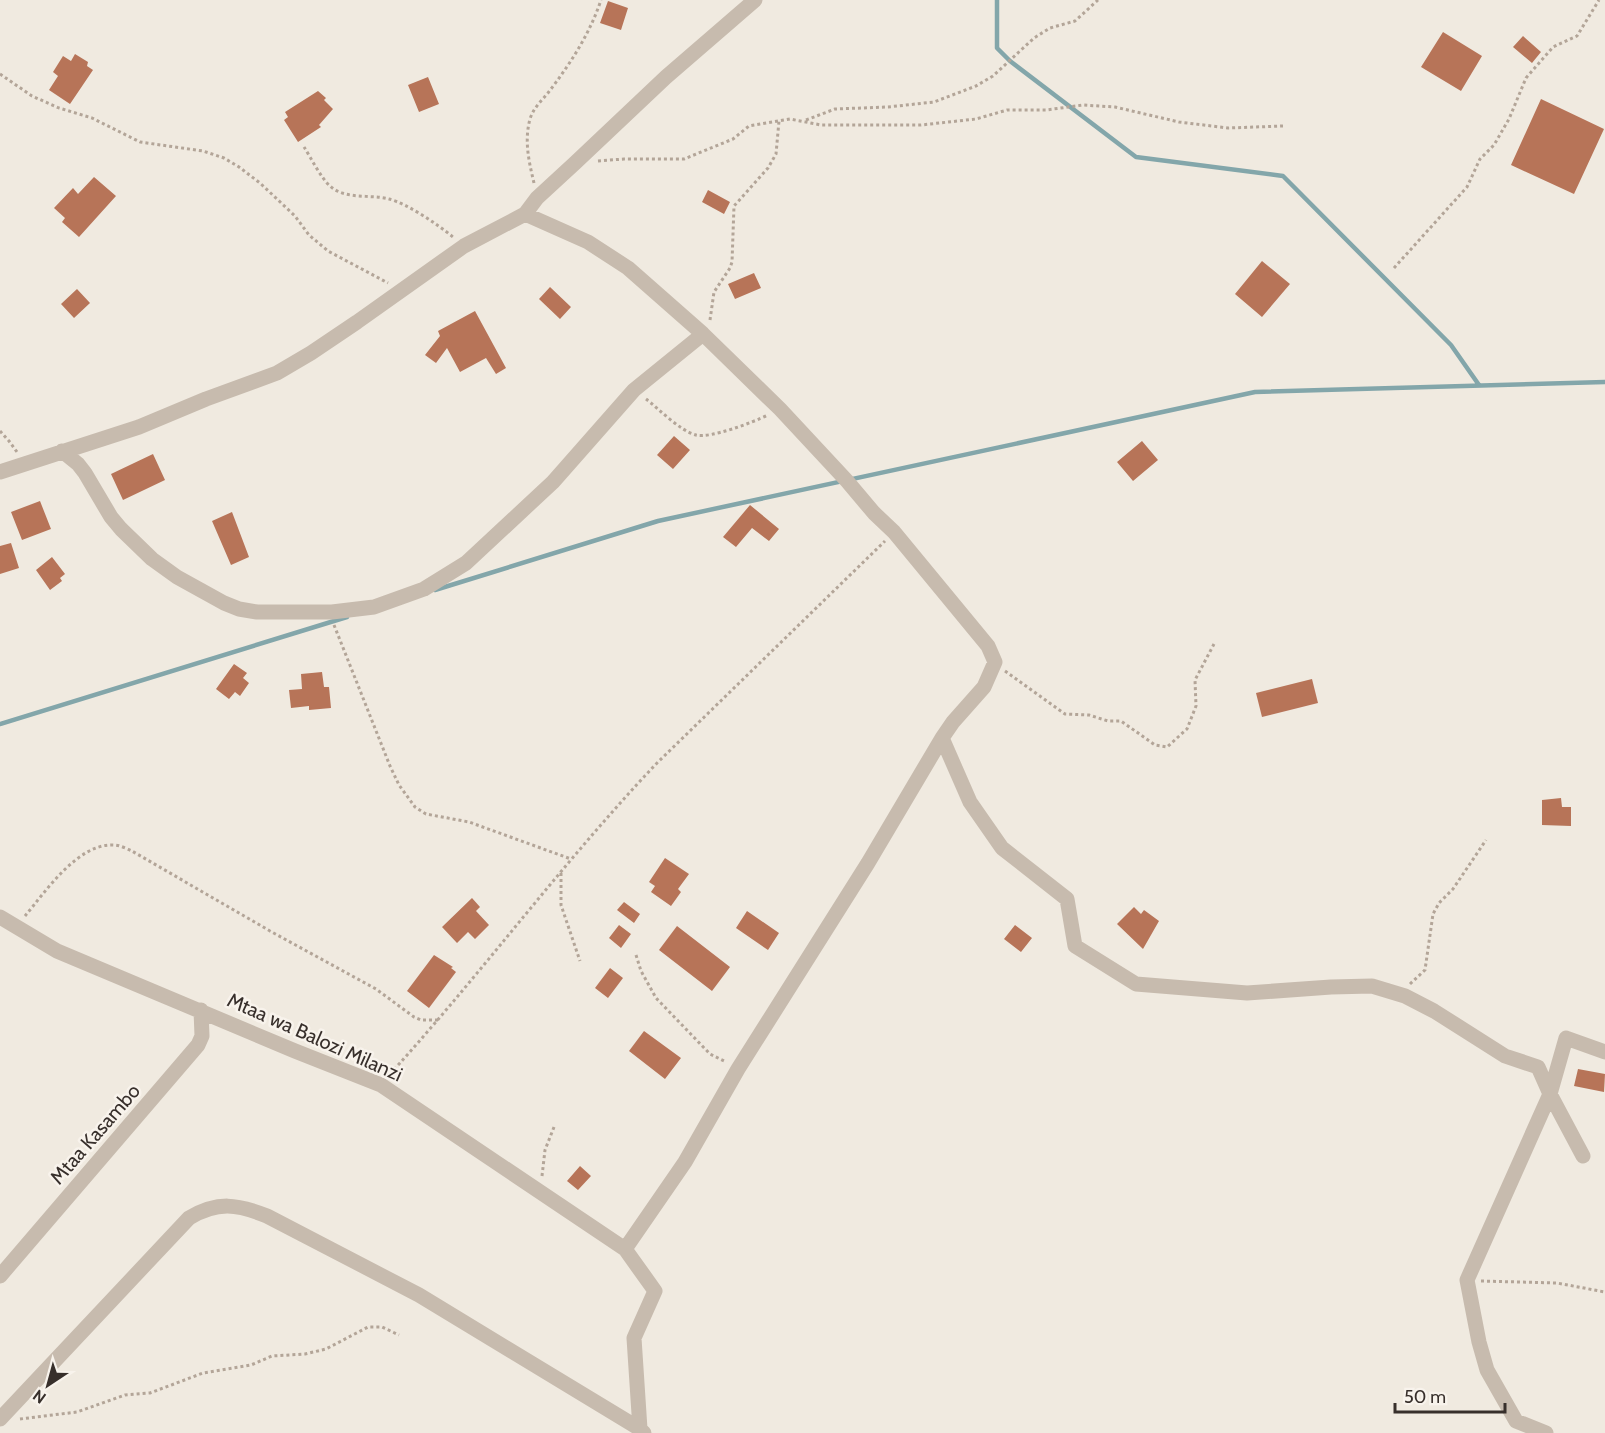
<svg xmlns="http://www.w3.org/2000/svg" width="1605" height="1433" viewBox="0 0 1605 1433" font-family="Cabin,sans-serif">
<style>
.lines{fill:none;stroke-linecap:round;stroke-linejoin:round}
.stream{stroke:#83a6aa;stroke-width:4.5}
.building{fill:#b77458}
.path{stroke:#b3a598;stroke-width:3;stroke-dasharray:3 3;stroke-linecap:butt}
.minor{stroke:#c7bbae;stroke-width:15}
.labels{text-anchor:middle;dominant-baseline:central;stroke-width:5;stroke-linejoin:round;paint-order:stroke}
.street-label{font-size:20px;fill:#372f2b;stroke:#f8f3ec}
</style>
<rect width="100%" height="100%" fill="#f0eae0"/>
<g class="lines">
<path class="stream" d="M997,0V48L1010,61L1136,157L1283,176L1451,345L1479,385
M435,590L658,521L1255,392L1605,382
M0,724L347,617"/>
</g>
<path class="building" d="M608,1L628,8L621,30L600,23Z
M1443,32L1482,56L1461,91L1421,67Z
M1523,36L1541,52L1532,63L1513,47Z
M75,54L88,62L87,66L93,70L70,104L49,90L58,76L53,72L63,56L71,61Z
M428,77L439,104L419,112L408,85Z
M318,91L326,98L324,100L333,109L319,125L321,127L298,142L284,120L288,117L285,112Z
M1541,99L1604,129L1574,194L1511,165Z
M94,177L116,196L79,237L62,222L65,218L54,208L73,188L78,194Z
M708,190L730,202L724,214L702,202Z
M1262,261L1290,284L1262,317L1235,294Z
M754,273L761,288L735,299L728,284Z
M550,287L571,307L560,319L539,299Z
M77,289L90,303L74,318L61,304Z
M475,311L506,368L496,374L486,358L460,372L447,348L436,363L425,355L440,336L438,331Z
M674,436L690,450L673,469L657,455Z
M1142,441L1158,460L1133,481L1117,462Z
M153,454L165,480L123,500L111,474Z
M40,501L51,529L22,540L11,512Z
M750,505L779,529L769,541L752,528L736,547L723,537Z
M232,512L249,557L231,565L212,521Z
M11,543L19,568L0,574V546Z
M52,557L65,574L60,578L62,581L50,590L36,570Z
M234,664L247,673L243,678L249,683L240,696L235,692L229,699L216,689Z
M322,672L324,687H329L331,708L309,710V706L291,708L289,690L302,689L301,674Z
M1312,679L1318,703L1262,717L1256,693Z
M1561,798L1562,807H1571V826L1542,825V800Z
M665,858L689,874L678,889L681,892L671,906L651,892L655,886L649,882Z
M472,898L480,907L476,911L489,925L475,939L468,932L457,943L442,927Z
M624,902L640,914L634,923L617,910Z
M1134,907L1141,914L1144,910L1159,921L1143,949L1117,924Z
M747,911L779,933L768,950L736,928Z
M619,925L631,934L621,948L609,938Z
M1015,925L1032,938L1021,952L1004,939Z
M677,926L730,967L712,991L659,950Z
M434,955L453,967L451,968L456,972L429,1008L407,991Z
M610,968L623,978L608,998L595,988Z
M644,1031L681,1058L665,1079L629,1051Z
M1578,1069L1605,1074L1604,1092L1574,1086Z
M580,1166L591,1176L578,1190L567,1181Z"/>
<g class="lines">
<path class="path" d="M0,74L32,96L59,108L92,118L140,142L203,151L224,158L239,167L260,183L295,216L309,235L328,251L388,283
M806,120L835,109L888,107L934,102L976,86L993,76L1034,38L1050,28L1075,21L1098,0
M304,147C311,158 321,178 330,186C345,200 370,194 389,199C408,204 437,224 453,237
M598,161L624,159H684L733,139L749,126L790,119L821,125H921L976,119L1007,110H1046L1083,105L1115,107L1179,122L1228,128L1283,126
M534,183C529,162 524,141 530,119C534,106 544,99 551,89C572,61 590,33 601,0
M1394,268L1467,187L1480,159L1494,145L1509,119L1526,78L1553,47L1577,36L1599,0
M710,320L714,292L730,268L732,262L734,206L768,168L776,154L779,121
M646,399C659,409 680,431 696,435C709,439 754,422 768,415
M0,431L9,441L17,452
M334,625L390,766L399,785L415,807L426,814L469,822L571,859
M1005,671L1065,714L1089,715L1108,721H1121L1155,745L1167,747L1187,729L1196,706L1195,680L1214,644
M561,873V905L580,961
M25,916C46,891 78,843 114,845C120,845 127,849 132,851L270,931L376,989L414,1017L421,1020H439
M636,955L641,971L656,998L710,1054L726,1062
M1410,984L1425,970L1433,914L1439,903L1453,889L1486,840
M390,1074C482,973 563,862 657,763L885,541
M542,1176L545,1150L554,1127
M1481,1281L1557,1283L1605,1292
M20,1419L77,1412L125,1395L150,1393L203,1373L251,1365L272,1356L305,1354L326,1349L368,1327H382L399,1335"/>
<path class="minor" d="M525,214L588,242L628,268L703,334L780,409L847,481L874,513L894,532L988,646L995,662L984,687L953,722L942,738L868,863L738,1069L685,1162L625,1249
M62,451L78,464L85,473L111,517L121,529L152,559L177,577L224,603L239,609L257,612H332L374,607L424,589L466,563L553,482L634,390L703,334
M0,472L139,427L206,399L277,373L311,353L357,322L464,246L525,214L537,198L575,163L666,77L755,0
M942,738L970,802L1002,848L1067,899L1075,946L1136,984L1247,993L1331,987L1372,986L1405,996L1434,1011L1505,1056L1538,1067L1550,1094L1583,1156
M0,917L57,951L295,1051L381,1085L625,1249L655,1291L634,1338L640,1429
M0,1276L198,1045L202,1036L201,1010
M0,1419L189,1218C218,1201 237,1204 267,1216L419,1295L640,1429L644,1433
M1546,1433L1516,1421L1487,1370L1479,1342L1467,1280L1550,1094L1566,1038L1605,1052"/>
</g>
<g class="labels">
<g class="street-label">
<text transform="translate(315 1037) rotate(24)">Mtaa wa Balozi Milanzi</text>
<text transform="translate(95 1134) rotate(-49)">Mtaa Kasambo</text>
</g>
</g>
<g transform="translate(48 1385) rotate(216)" stroke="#f8f3ec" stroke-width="4.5" paint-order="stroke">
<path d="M0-4.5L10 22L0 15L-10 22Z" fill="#372f2b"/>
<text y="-9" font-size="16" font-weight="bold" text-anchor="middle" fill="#372f2b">N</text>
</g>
<path d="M1395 1403v9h110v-9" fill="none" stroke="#372f2b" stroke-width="3"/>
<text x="1404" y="1403" font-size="18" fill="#372f2b" stroke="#f8f3ec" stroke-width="4.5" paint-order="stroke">50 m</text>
</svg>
